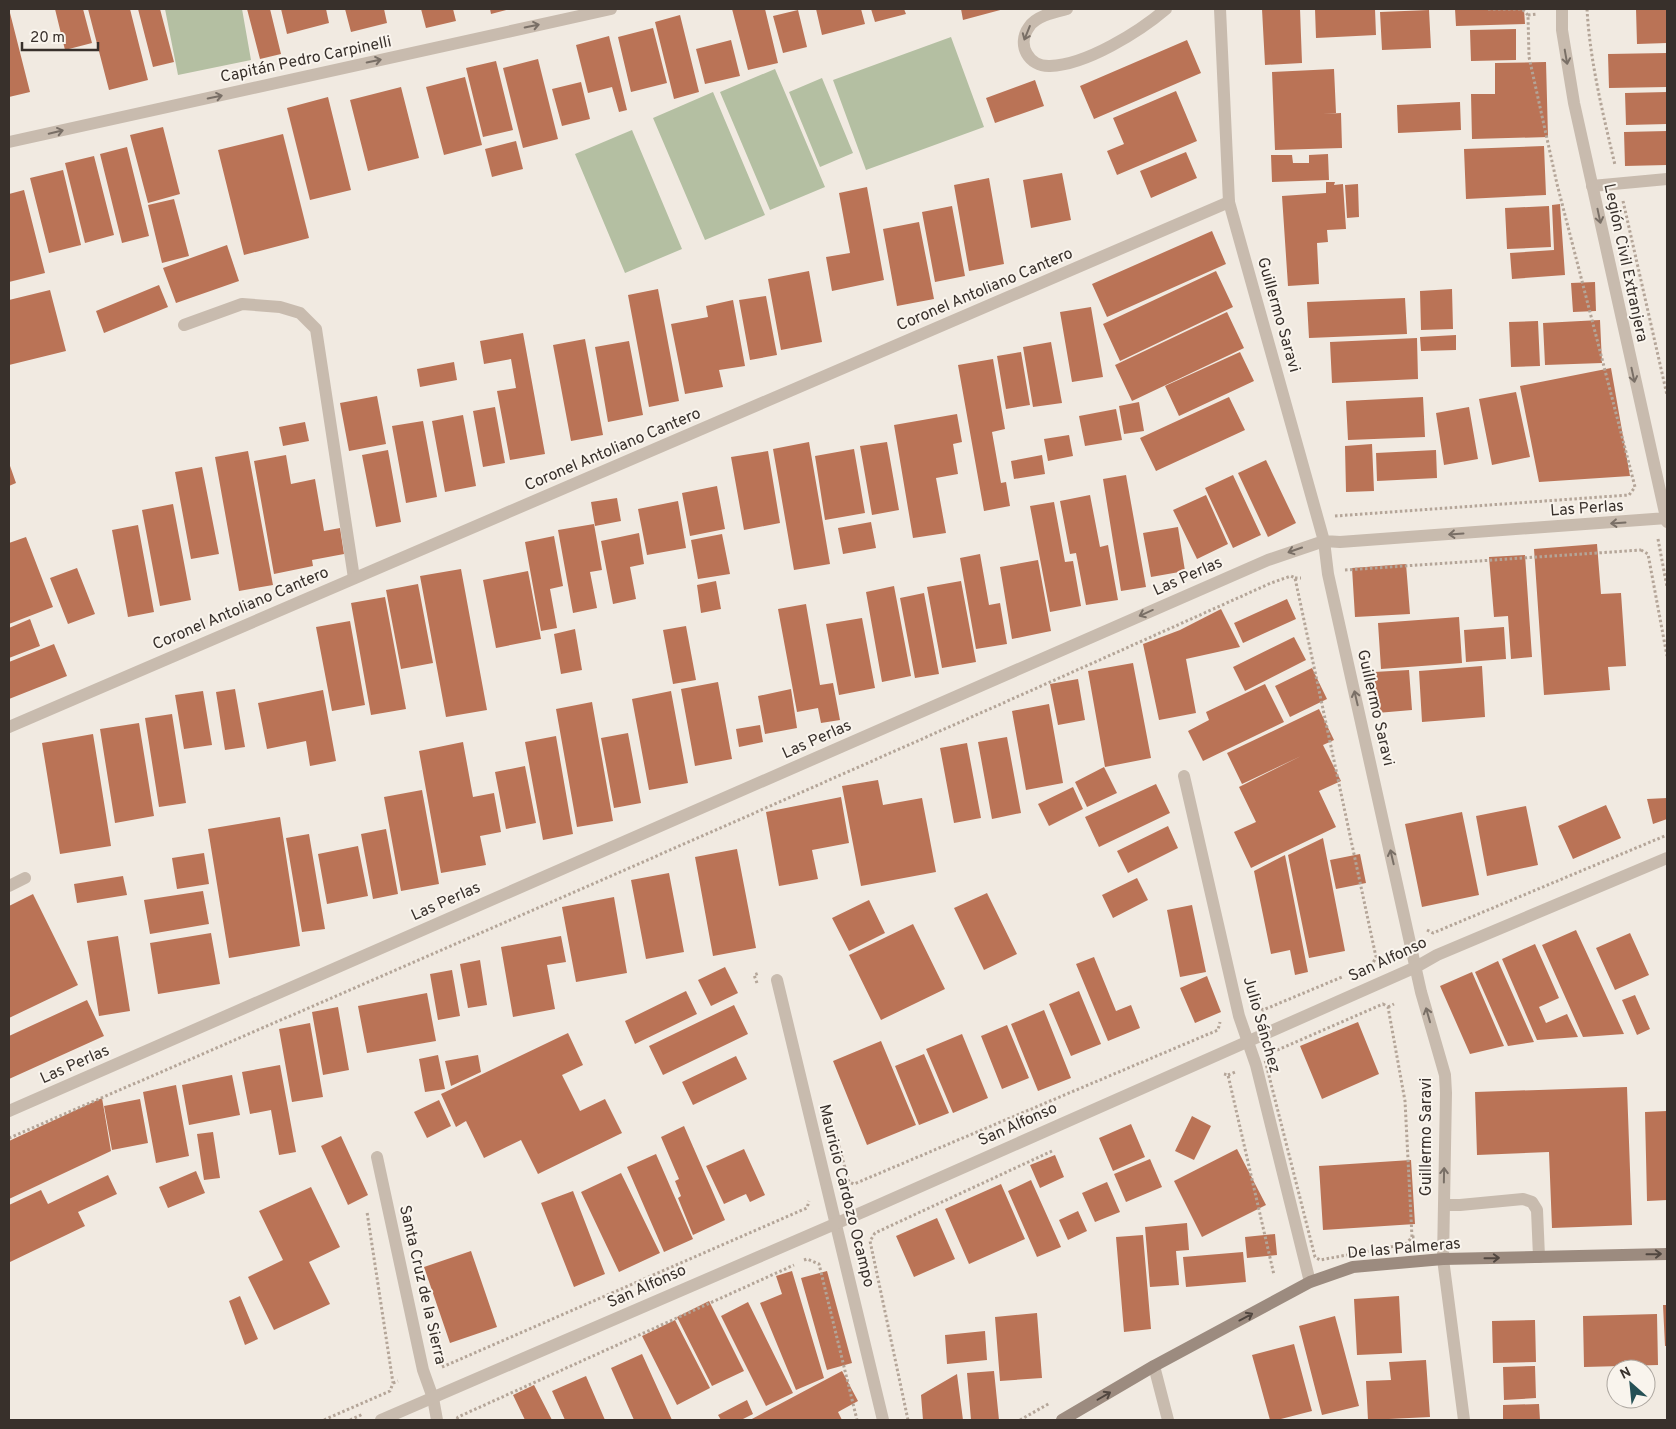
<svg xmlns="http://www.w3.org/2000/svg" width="1676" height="1429" viewBox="0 0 1676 1429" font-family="Overpass,sans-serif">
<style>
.green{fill:#b4bfa2}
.building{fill:#ba7356}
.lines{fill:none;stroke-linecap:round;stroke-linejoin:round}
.path{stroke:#b4a598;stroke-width:3;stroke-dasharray:2.5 2.5;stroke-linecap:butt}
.service{stroke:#c8bbae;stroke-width:12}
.minor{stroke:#c8bbae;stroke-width:12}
.tertiary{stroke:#c8bbae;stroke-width:12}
.secondary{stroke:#9c8b7f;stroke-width:12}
.oneway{stroke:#796f66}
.oneway2{stroke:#514740}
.labels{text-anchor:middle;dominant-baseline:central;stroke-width:4;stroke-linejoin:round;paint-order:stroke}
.street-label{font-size:16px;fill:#38302b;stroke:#f9f4ed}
</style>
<rect width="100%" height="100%" fill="#f1eae1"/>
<path class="green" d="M165,9H242L251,60L178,75Z
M951,37L984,127L866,170L833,80Z
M775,69L825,187L770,210L720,92Z
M822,78L853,153L820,167L789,92Z
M713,92L765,215L705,240L653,118Z
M632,130L682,249L625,273L575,154Z"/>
<path class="building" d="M9,9L30,92L9,97Z
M55,9H83L92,43L65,50Z
M88,9H130L148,80L109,90Z
M138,9H160L174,62L153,67Z
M247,9H270L281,54L260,59Z
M281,9H326L329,23L287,34Z
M345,9H384L387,23L351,32Z
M421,9H453L456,21L426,28Z
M490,9H510L491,14Z
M732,9H765L778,63L748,70Z
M816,9H861L865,24L822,35Z
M871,9H904L906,14L875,22Z
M961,9H1004L963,20Z
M1262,9H1300L1302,63L1265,65Z
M1315,9H1375L1376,35L1316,38Z
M1455,9H1524L1525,24L1456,26Z
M1636,9H1667V43L1637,44Z
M798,10L807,47L783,53L773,16Z
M1429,10L1431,48L1382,50L1380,12Z
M680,15L699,92L674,99L655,22Z
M653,28L667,83L631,92L618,37Z
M1516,29V60L1471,61L1470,30Z
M609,36L627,110L619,112L612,87L588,93L576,45Z
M731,40L740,76L705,84L696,49Z
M1187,40L1201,73L1094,119L1080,86Z
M1667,53V87L1609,88L1608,54Z
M538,59L558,139L523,148L503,68Z
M496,61L513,130L483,137L466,68Z
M1546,62L1548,137L1472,139L1471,94H1495V63Z
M1334,69L1336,113L1323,114L1341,113L1342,148L1275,150L1272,72Z
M465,77L482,145L444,155L426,87Z
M1035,80L1044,106L995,123L986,98Z
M581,82L590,119L562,126L552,89Z
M401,87L419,158L368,171L350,100Z
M1176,91L1197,141L1117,175L1107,151L1124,144L1113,118Z
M1667,92V124L1626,125L1625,93Z
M328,97L351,190L310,200L287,108Z
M1460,102L1461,130L1398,133L1397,105Z
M163,127L180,194L148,203L130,135Z
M1667,131V165L1625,166L1624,132Z
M283,134L309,238L244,255L218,150Z
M516,141L523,169L492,177L485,149Z
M1544,146L1546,195L1466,199L1464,149Z
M127,147L149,236L122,243L100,154Z
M1186,152L1197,178L1151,198L1140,171Z
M1328,154L1329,180L1272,182L1271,155H1292L1293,163H1309V155Z
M94,156L114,235L85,243L65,163Z
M63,170L81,245L49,253L30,178Z
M1062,173L1071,220L1031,228L1023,180Z
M989,178L1004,264L969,271L954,185Z
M1326,182H1335L1334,185L1343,184L1346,229L1327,230L1328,242L1317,243L1319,284L1288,286L1282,196L1326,193Z
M1358,184L1359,217L1347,218L1345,185Z
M867,187L884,280L832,291L826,257L850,253L839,193Z
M24,190L45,273L9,282V194Z
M174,199L189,256L162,263L148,205Z
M1560,204L1565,275L1512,279L1510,253L1554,250L1552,205Z
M952,206L965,276L935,282L922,212Z
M1549,206L1551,247L1507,249L1505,208Z
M919,222L934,299L897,306L883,229Z
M1212,231L1226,264L1107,317L1092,284Z
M227,245L239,281L176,303L163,268Z
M809,271L822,342L781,350L768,279Z
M1216,271L1233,307L1120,361L1103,324Z
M1595,282L1596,311L1573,312L1571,283Z
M159,285L168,307L104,333L96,311Z
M658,289L679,401L649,407L628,295Z
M1452,289L1453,329L1421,330L1420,291Z
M50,290L66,351L9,365V300Z
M766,296L777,355L750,360L739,300Z
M1405,298L1407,334L1309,338L1307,302Z
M733,300L745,366L719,370L723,387L685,394L671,324L708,317L706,306Z
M1091,307L1103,377L1072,382L1060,312Z
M1227,312L1244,348L1132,401L1115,365Z
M1600,320L1602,363L1545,365L1543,323Z
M1538,321L1540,366L1511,367L1509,322Z
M523,333L545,454L510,460L497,391L516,388L511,359L484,364L480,341Z
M1456,335V350L1421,351L1420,337Z
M1417,338L1418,379L1332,383L1330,342Z
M585,339L603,435L571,441L553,345Z
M629,341L643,415L608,422L595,347Z
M1051,342L1062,403L1033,407L1023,347Z
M1021,352L1030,405L1006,409L997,356Z
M1240,352L1254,381L1179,416L1165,386Z
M993,359L1005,429L992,432L1001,483L1006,482L1010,506L984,511L958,365Z
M454,362L457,380L420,387L417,369Z
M1611,368L1630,476L1539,482L1520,386Z
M1516,392L1530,457L1492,465L1479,399Z
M377,396L386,444L349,451L340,403Z
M1229,397L1245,430L1156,471L1140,438Z
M1423,397L1425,437L1348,440L1346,401Z
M1139,402L1144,431L1124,434L1119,406Z
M495,407L505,463L483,467L473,411Z
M1469,407L1478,459L1444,465L1436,413Z
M1116,409L1122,440L1085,446L1079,416Z
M957,414L962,442L953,444L958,474L936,478L946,533L913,538L894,425Z
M463,415L476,486L445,492L432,421Z
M423,421L437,497L406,503L392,426Z
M305,422L309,441L283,446L279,427Z
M1069,435L1073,456L1048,461L1044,439Z
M809,442L830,564L794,570L773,449Z
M887,442L899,510L872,515L860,446Z
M1372,444L1374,491L1346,492L1345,446Z
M854,449L865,513L825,520L815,456Z
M388,450L401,522L376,527L362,455Z
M1436,450L1437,478L1377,481L1376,453Z
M248,451L273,585L239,591L215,457Z
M768,451L780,523L744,530L731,457Z
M286,455L291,484L315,479L324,531L340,528L344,554L312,560L313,566L274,574L254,461Z
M1042,455L1045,474L1014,479L1011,461Z
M1266,460L1296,523L1268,537L1238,473Z
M9,463L16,483L9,486Z
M202,467L219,554L191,559L175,472Z
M1126,475L1146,587L1121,591L1103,479Z
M1233,475L1261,535L1233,548L1205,488Z
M717,486L725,529L690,536L682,493Z
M1090,495L1100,547L1108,545L1118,600L1086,605L1076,553L1070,554L1060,501Z
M1206,495L1228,544L1197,559L1173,510Z
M617,498L621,521L595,526L591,502Z
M678,501L686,548L647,555L638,509Z
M1054,502L1065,562L1073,561L1081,606L1050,612L1030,506Z
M173,504L191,600L160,606L142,510Z
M871,522L876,548L843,554L838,528Z
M594,524L602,570L590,572L597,608L573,613L558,530Z
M138,525L154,612L128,617L112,530Z
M1178,527L1185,571L1151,577L1143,533Z
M639,533L644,564L630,567L636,599L613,604L601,541Z
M722,534L730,574L698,579L691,540Z
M554,536L563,586L550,589L557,628L541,631L525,542Z
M26,537L53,607L9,624V543Z
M1597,544L1601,594L1621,593L1626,666L1608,667L1610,690L1544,695L1534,549Z
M980,554L989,605L1000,603L1007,644L976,649L960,558Z
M1525,555L1532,657L1511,659L1508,616L1494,617L1489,557Z
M1038,560L1051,631L1012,639L1000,567Z
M1406,564L1410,614L1355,617L1352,568Z
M77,568L95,614L68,624L50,578Z
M461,569L487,710L446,717L420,576Z
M528,571L541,639L496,648L483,580Z
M716,581L721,609L701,613L697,585Z
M961,581L976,662L942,668L927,587Z
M418,584L433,663L401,669L386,590Z
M894,586L911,676L882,682L866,592Z
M924,593L939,674L915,678L900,598Z
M385,597L406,709L371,715L351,603Z
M1287,599L1296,619L1243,643L1234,623Z
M806,604L820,685L833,683L840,720L821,723L818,708L797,712L778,609Z
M1221,609L1240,647L1186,659L1196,713L1159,720L1143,644L1180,630Z
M1459,617L1462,663L1381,669L1378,623Z
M862,618L875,688L839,695L826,624Z
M30,619L40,646L9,658V628Z
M350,621L365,705L332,711L316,627Z
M686,626L696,680L673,684L663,630Z
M1504,627L1506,659L1466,662L1464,630Z
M575,629L582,670L561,674L554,634Z
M1294,637L1306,660L1245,691L1233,667Z
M54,644L67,676L9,699V662Z
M1133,663L1151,758L1105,767L1088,671Z
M1482,666L1485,717L1422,722L1419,671Z
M1312,668L1327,699L1290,717L1275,686Z
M1409,670L1412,710L1377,713L1374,672Z
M1078,679L1085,720L1058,725L1050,684Z
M718,682L732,759L695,766L681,689Z
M1265,684L1284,722L1203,761L1188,731L1209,720L1206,712Z
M235,689L245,747L225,750L216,692Z
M791,689L797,728L765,734L758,696Z
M323,690L336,761L310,766L306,741L267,749L258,703Z
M203,691L212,745L184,749L175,695Z
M671,691L688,783L649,790L632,699Z
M592,702L613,821L577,827L556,709Z
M1049,704L1063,783L1026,790L1012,711Z
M1319,709L1334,740L1323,745L1341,781L1319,791L1336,827L1251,868L1234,832L1256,822L1239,787L1301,756L1242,784L1227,753Z
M172,714L186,803L159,807L145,718Z
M139,723L154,816L115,823L100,729Z
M760,725L763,742L739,747L736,729Z
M628,733L641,803L614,808L601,738Z
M93,734L111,846L60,854L42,743Z
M556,736L573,834L543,840L525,742Z
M1007,737L1021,813L992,819L978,742Z
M463,742L473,797L494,793L501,832L480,836L486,865L441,873L419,751Z
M967,743L981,818L954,823L940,748Z
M525,766L536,823L506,829L495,772Z
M1104,767L1117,793L1087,807L1075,782Z
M878,780L883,805L922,798L936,872L861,886L842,786Z
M1156,784L1170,813L1099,847L1085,817Z
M1073,787L1083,809L1049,826L1038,804Z
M422,790L439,884L401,891L384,797Z
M841,797L849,843L812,850L818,879L779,886L766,812Z
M1667,798V819L1653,824L1647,799Z
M1606,805L1621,838L1573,859L1558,826Z
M1526,806L1538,865L1487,876L1476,816Z
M1462,812L1479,895L1422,907L1405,824Z
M280,817L300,946L229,958L208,829Z
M1168,826L1178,848L1128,873L1117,851Z
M386,829L398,894L373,899L361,834Z
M309,834L325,929L302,932L286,838Z
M1323,838L1345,951L1309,958L1288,855Z
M358,846L368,896L327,904L318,854Z
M737,849L756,948L713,956L695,857Z
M204,853L209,884L177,889L172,858Z
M1360,854L1366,883L1336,889L1330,860Z
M1285,855L1308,972L1295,975L1290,950L1271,954L1254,871Z
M669,873L684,952L646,959L631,880Z
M123,876L127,895L77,903L74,884Z
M1137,878L1148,900L1113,918L1102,895Z
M203,891L209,924L150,934L144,900Z
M987,893L1017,954L984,970L954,908Z
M33,894L78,985L9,1018V906Z
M614,897L627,973L576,982L562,907Z
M869,900L885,933L849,951L832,918Z
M1192,905L1206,972L1180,977L1167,910Z
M913,924L945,989L881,1020L849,955Z
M1576,930L1624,1034L1583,1037L1542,945Z
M211,933L220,984L158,994L150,943Z
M1630,933L1649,975L1615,990L1596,948Z
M118,936L130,1011L99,1016L87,941Z
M561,936L566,962L547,965L555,1009L513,1017L501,947Z
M1535,944L1559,998L1539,1007L1546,1023L1567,1014L1578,1037L1537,1040L1502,959Z
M1094,957L1116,1011L1131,1005L1140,1028L1108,1041L1076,964Z
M480,960L487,1005L468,1008L460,964Z
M1498,961L1534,1042L1508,1046L1475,972Z
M725,967L738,993L711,1006L698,980Z
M452,970L460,1016L438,1020L430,974Z
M1472,972L1504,1046L1470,1054L1440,986Z
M1207,976L1221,1012L1195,1023L1180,988Z
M686,991L697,1014L635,1044L625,1021Z
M1079,991L1101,1044L1071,1056L1049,1004Z
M427,993L436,1041L367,1053L358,1006Z
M1635,995L1650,1029L1637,1035L1622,1000Z
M87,1000L104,1036L9,1079V1036Z
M734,1005L748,1034L663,1075L649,1046Z
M338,1007L349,1070L323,1075L312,1012Z
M1044,1010L1071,1078L1038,1091L1011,1024Z
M1358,1022L1379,1074L1322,1099L1300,1046Z
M310,1023L323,1097L292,1102L279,1029Z
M1007,1025L1029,1078L1002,1089L981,1036Z
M568,1033L583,1065L562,1075L580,1111L605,1099L622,1133L538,1174L521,1140L484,1158L466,1121L456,1127L441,1094Z
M962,1034L988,1098L953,1113L926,1049Z
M881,1041L916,1125L867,1145L833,1061Z
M924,1054L949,1113L919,1125L895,1066Z
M438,1055L445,1089L425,1092L419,1059Z
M478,1055L481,1072L451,1086L445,1061Z
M736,1056L747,1079L693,1105L682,1082Z
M280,1065L296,1152L279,1155L271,1110L250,1114L242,1072Z
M232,1075L240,1115L189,1125L182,1085Z
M176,1085L189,1156L156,1163L143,1092Z
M1627,1087L1632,1225L1552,1228L1549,1152L1477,1155L1475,1092Z
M102,1098L111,1151L9,1199V1141Z
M140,1099L148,1143L112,1150L104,1106Z
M439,1100L451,1126L427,1138L414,1112Z
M1667,1111V1200L1647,1201L1645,1112Z
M1192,1116L1211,1126L1194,1160L1175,1151Z
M1131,1124L1145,1157L1113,1171L1099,1138Z
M684,1126L725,1220L693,1235L678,1198L681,1196L675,1181L679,1179L661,1137Z
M213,1132L220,1178L204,1180L197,1134Z
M341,1136L368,1195L348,1205L321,1146Z
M744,1149L765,1195L750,1202L746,1194L724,1204L706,1166Z
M1237,1149L1266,1205L1202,1237L1174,1181Z
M656,1154L693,1239L664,1252L627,1167Z
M1055,1155L1064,1177L1040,1188L1030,1165Z
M1150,1159L1162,1187L1126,1202L1114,1174Z
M1411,1160L1415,1224L1323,1230L1319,1166Z
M196,1171L205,1193L168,1208L159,1187Z
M621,1173L660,1253L619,1272L581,1192Z
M108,1175L117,1194L78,1212L85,1226L10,1262L9,1205L41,1190L48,1204Z
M1031,1180L1061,1247L1037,1257L1008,1191Z
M1107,1182L1120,1212L1095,1222L1082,1193Z
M1001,1184L1025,1239L969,1264L945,1209Z
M311,1187L340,1247L309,1262L330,1304L274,1330L248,1277L283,1260L259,1211Z
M573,1191L605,1274L574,1287L541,1203Z
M1078,1211L1087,1231L1068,1240L1059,1220Z
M937,1218L955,1259L914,1277L896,1236Z
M1187,1223L1189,1250L1176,1251L1179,1285L1150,1287L1145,1227Z
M1275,1234L1277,1255L1247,1258L1245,1237Z
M1143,1235L1151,1329L1124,1332L1116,1237Z
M471,1251L497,1327L450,1343L424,1267Z
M1243,1252L1246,1282L1186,1287L1183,1257Z
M792,1271L824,1378L796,1390L760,1303L782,1294L776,1276Z
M827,1271L852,1363L827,1370L801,1278Z
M240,1296L258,1339L245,1345L229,1301Z
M1399,1296L1402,1353L1357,1355L1354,1299Z
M709,1301L744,1371L712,1386L677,1317Z
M748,1302L793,1393L766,1406L721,1316Z
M1663,1305H1667V1346H1665Z
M1037,1313L1042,1378L1000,1381L995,1317Z
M1657,1314L1658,1365L1584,1367L1583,1316Z
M1335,1316L1359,1406L1322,1415L1299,1326Z
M675,1320L710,1388L677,1405L642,1336Z
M1535,1320L1536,1362L1493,1363L1492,1321Z
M985,1331L987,1360L947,1364L945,1335Z
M1294,1344L1312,1411L1277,1420H1270L1252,1355Z
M642,1354L672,1420H634L611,1368Z
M1426,1360L1430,1417L1368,1420L1366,1381L1391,1380L1389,1362Z
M1535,1366L1536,1398L1504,1400L1503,1367Z
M842,1371L858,1401L838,1412L842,1420H750Z
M994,1371L999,1420H971L967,1373Z
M957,1374L963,1420H923L921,1395Z
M586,1376L605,1420H565L552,1391Z
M534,1385L552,1420H525L513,1395Z
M747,1400L753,1414L741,1420H721L718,1415Z
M1539,1404L1540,1420H1503V1405Z"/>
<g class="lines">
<path class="path" d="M1488,9H1522L1528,15
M1587,9C1590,62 1603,114 1615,165
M1528,15L1537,14
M1623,201L1667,395
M1335,516L1629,495L1635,487L1557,184L1529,57L1528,15
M1658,539L1667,587
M1641,550L1648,554L1667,656
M1345,570L1641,550
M1295,578H1301
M1427,930L1433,933L1667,835
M757,983L754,975L759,973
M1383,1004L1388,1007L1405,1101L1412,1237L1406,1244L1320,1260L1315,1257L1265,1060L1268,1054Z
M1257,1006L1263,1010L1342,977
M1388,1007L1394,1004
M1224,1074L1228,1075L1274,1275
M1228,1075L1235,1072
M836,1136L849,1182L854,1184L1218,1030L1220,1022
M9,1138C431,955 852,772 1271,583L1291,576L1295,578L1376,957L1373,963L1370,964
M1412,1237H1417
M804,1260L807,1259L819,1264L857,1420
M442,1367L807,1208L809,1201
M393,1383L398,1381
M457,1419L458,1417L794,1265
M324,1420L390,1391L393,1383L367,1212
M350,1420L363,1414
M908,1420L870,1241L875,1233L1052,1151
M1020,1420L1050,1403"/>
<path class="service" d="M1067,9C1055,12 1036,16 1029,27C1016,45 1029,67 1050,66C1086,65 1139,32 1166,9
M1592,186L1667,179
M184,325L242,304L280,307L300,313L316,329L354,578
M9,886L25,878
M1444,1205H1460L1523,1199L1532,1202L1537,1210L1539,1257
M1154,1366L1168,1420"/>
<path class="minor" d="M9,142L611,9
M9,727L1229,202
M1184,776L1239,1016L1256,1065L1310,1282
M777,980L883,1420
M377,1157L423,1370L433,1398L437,1420
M1443,1259L1464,1420"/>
<path class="tertiary" d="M1220,9L1229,202L1324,541L1328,574L1421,992L1445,1075L1446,1093L1443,1259
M1562,9V30L1574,103L1667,522
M9,1111L1268,560L1324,541L1340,542L1667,518
M381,1420L865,1211L1416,967L1437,955L1667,858"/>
<path class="secondary" d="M1062,1420L1154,1366L1310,1282L1353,1267L1443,1259L1667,1254"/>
</g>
<defs><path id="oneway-shaft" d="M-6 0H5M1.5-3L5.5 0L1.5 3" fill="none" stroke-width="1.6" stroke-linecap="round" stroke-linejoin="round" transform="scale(1.25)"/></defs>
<g class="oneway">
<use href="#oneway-shaft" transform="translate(532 26) rotate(-12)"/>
<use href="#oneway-shaft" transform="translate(1027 33) rotate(112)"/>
<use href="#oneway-shaft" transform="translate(1566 57) rotate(80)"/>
<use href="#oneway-shaft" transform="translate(374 61) rotate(-12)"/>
<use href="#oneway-shaft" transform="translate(215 97) rotate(-12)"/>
<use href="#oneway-shaft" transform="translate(56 132) rotate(-13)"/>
<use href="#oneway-shaft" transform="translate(1599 216) rotate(78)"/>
<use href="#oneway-shaft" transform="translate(1633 375) rotate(78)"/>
<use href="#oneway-shaft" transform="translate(1618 523) rotate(176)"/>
<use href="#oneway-shaft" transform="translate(1456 534) rotate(176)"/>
<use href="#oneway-shaft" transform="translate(1295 550) rotate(161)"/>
<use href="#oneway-shaft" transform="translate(1146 613) rotate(156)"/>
<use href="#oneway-shaft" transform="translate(1356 698) rotate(-103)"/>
<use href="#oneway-shaft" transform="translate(1392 857) rotate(-103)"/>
<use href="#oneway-shaft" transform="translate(1428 1015) rotate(-106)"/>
<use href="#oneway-shaft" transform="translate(1444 1175) rotate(-89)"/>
</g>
<g class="oneway2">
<use href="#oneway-shaft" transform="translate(1654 1254) rotate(-1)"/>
<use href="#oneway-shaft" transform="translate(1492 1258) rotate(-1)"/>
<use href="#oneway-shaft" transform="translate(1246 1317) rotate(-28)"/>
<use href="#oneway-shaft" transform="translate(1104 1396) rotate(-30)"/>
</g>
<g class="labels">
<g class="street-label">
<text transform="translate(306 60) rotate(-12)">Capitán Pedro Carpinelli</text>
<text transform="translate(1625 263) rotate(78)">Legión Civil Extranjera</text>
<text transform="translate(985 290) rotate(-23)">Coronel Antoliano Cantero</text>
<text transform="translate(1278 315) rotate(74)">Guillermo Saravi</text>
<text transform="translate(613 450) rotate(-23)">Coronel Antoliano Cantero</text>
<text transform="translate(1587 509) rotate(-4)">Las Perlas</text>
<text transform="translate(1188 577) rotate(-24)">Las Perlas</text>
<text transform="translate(241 609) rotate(-23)">Coronel Antoliano Cantero</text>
<text transform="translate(1375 708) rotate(77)">Guillermo Saravi</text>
<text transform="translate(817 740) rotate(-24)">Las Perlas</text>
<text transform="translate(446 902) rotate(-24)">Las Perlas</text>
<text transform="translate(1388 960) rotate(-25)">San Alfonso</text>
<text transform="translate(1261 1025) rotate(74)">Julio Sánchez</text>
<text transform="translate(75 1065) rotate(-24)">Las Perlas</text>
<text transform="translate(1018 1125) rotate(-24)">San Alfonso</text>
<text transform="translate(1427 1137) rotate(-90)">Guillermo Saravi</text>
<text transform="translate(846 1196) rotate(76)">Mauricio Cardozo Ocampo</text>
<text transform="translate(1404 1249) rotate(-5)">De las Palmeras</text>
<text transform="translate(422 1285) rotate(77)">Santa Cruz de la Sierra</text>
<text transform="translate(647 1287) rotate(-24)">San Alfonso</text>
</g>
</g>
<rect width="1676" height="1429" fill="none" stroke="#38302b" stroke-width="20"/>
<g transform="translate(1631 1384) rotate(333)"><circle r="24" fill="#f9f4ed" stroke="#aca69f"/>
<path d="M0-4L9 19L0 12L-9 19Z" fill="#255055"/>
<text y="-8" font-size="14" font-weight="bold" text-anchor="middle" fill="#38302b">N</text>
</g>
<path d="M22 42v8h76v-8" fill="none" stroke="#38302b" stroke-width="2.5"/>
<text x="30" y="42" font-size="15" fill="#38302b" stroke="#f9f4ed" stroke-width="4" paint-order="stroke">20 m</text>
</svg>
